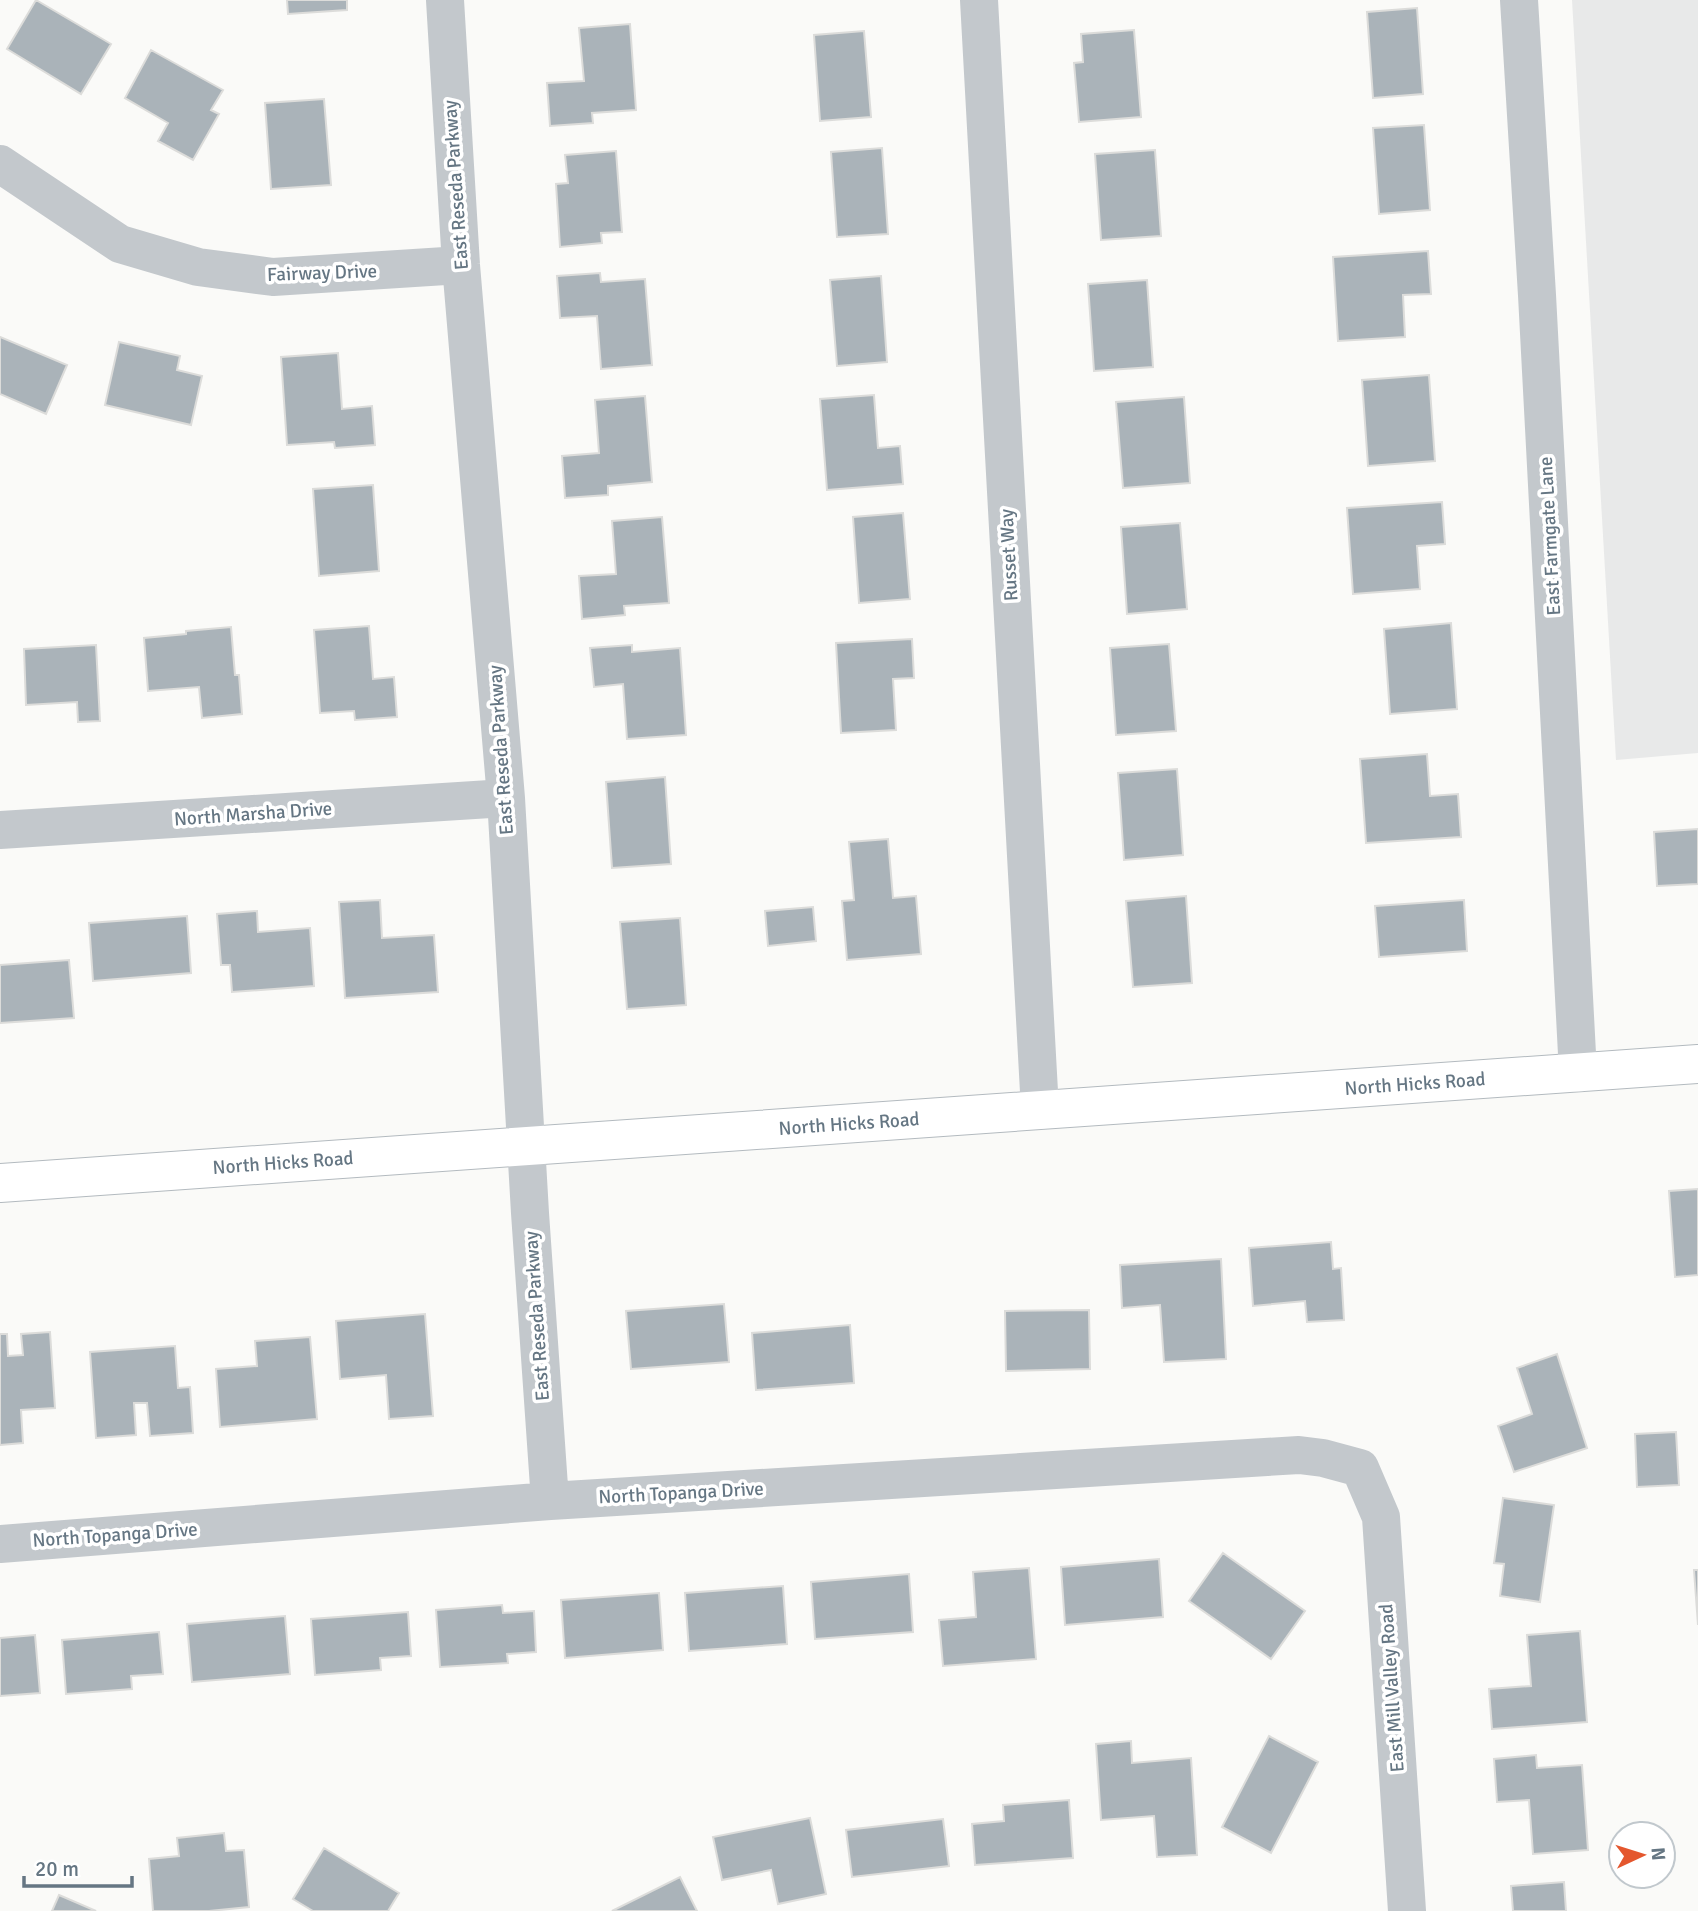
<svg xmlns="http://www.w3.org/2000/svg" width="1698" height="1911" viewBox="0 0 1698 1911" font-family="Signika,sans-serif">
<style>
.built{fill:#e8e9e9}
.building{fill:#aab3b9;stroke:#dcdcda;stroke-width:2}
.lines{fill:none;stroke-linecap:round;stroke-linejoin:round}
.secondary-casing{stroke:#b3babf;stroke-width:40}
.street{stroke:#c3c8cc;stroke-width:38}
.secondary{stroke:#fff;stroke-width:38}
.labels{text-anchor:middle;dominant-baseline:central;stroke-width:7;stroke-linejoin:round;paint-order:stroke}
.street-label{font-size:19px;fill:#657683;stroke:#fff}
</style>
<rect width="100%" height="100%" fill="#fafaf8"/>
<path class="built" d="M1572,0H1698V753L1616,760Z"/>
<path class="building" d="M36,0L111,44L81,94L7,49Z
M287,0H347V10L288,14Z
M1417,8L1423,94L1373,98L1367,12Z
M630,24L636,110L592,113L593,123L550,126L547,83L584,81L579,28Z
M1134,30L1141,117L1079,122L1074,63L1083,62L1081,34Z
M864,31L871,117L820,121L814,35Z
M151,50L223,90L211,110L219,114L193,160L158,141L168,123L125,98Z
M324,99L331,185L271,189L265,103Z
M1424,125L1430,210L1379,214L1373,128Z
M882,148L888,234L837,237L831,152Z
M1155,150L1161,236L1101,240L1095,154Z
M616,151L622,232L601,233L602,243L560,247L556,184L568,183L565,155Z
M1428,251L1431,294L1403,295L1405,337L1338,341L1333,257Z
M600,273L601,282L645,279L652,365L601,369L597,316L560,318L557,276Z
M881,276L887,362L837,366L830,280Z
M1147,280L1153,367L1094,371L1088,284Z
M0,337L67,365L46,414L0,394Z
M119,342L180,356L177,370L202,376L191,425L105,405Z
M338,353L342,409L372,406L375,445L335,448L334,442L287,445L281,357Z
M1429,375L1435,461L1368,466L1362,380Z
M874,395L878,448L900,446L903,484L827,490L820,399Z
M645,396L652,482L608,486V495L565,498L562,456L599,453L595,400Z
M1184,397L1190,483L1123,488L1116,402Z
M373,485L379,571L319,576L313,489Z
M1442,502L1445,544L1417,546L1420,589L1353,594L1347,508Z
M903,513L910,599L859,603L853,517Z
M662,517L669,603L624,606L625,615L582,619L579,576L616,574L612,521Z
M1180,523L1187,609L1127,614L1121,527Z
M1451,623L1457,709L1390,714L1384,629Z
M369,626L373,679L394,677L397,717L355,720L354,711L320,713L314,630Z
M231,627L235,675H239L242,714L202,718L199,687L148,691L144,638L186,634V631Z
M912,639L914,678L893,679L896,730L841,733L836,643Z
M1169,644L1176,731L1116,735L1110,648Z
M96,645L100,721L78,722L77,702L26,705L24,649Z
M632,645V652L680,648L686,735L627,739L623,684L594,687L590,648Z
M1427,754L1430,796L1458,794L1461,837L1366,843L1360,759Z
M1177,769L1183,855L1124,860L1118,773Z
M665,777L671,864L612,868L606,782Z
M1698,829V884L1657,886L1654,832Z
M888,839L893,898L916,896L921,954L847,960L842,901L854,900L849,842Z
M1186,896L1192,983L1133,987L1126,901Z
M380,900L382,938L434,935L438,992L345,998L339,902Z
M1464,900L1467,951L1379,957L1375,906Z
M813,907L816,941L768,946L765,911Z
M257,911L258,932L310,928L314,986L232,992L230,965H221L217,914Z
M187,916L191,973L93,981L89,923Z
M680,918L686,1005L627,1009L620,922Z
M69,960L74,1018L0,1023V965Z
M1698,1189V1275L1675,1277L1669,1191Z
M1331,1242L1333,1269L1341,1268L1344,1320L1307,1322L1305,1301L1253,1306L1249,1248Z
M1221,1259L1226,1359L1164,1362L1160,1305L1122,1308L1120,1265Z
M724,1304L729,1362L631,1369L626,1311Z
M1089,1310L1090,1369L1006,1371L1005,1311Z
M425,1314L433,1416L389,1419L386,1375L340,1379L336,1321Z
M850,1325L854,1383L756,1390L752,1333Z
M50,1332L55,1408L21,1410L23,1443L0,1445V1334H7L8,1356L23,1355L21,1334Z
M310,1337L317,1419L220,1427L216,1369L257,1366L255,1341Z
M175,1346L178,1388L190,1387L193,1433L150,1436L147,1403H134L136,1435L96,1438L90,1352Z
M1557,1354L1587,1448L1514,1472L1498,1426L1532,1414L1517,1368Z
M1676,1432L1679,1485L1637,1487L1635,1434Z
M1503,1498L1554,1505L1540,1602L1500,1596L1504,1564L1494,1563Z
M1223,1553L1305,1611L1271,1659L1189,1601Z
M1159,1559L1163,1617L1065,1625L1061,1567Z
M1029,1568L1036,1659L943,1666L939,1620L976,1617L973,1572Z
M1694,1570H1698V1625Z
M909,1574L913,1632L815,1639L811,1582Z
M783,1586L787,1644L689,1651L685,1593Z
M659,1593L663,1650L565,1658L561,1600Z
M502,1605L503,1613L534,1611L536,1652L507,1654L508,1663L440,1667L436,1610Z
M408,1612L411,1656L380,1658L381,1670L315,1675L311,1619Z
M285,1616L290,1674L192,1682L187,1624Z
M1580,1631L1587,1722L1492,1729L1489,1689L1531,1686L1527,1635Z
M159,1632L163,1674L131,1676L132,1689L66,1694L62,1640Z
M35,1635L40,1693L0,1696V1638Z
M1269,1736L1318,1762L1271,1853L1222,1827Z
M1131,1741L1132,1763L1191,1758L1197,1855L1157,1857L1154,1816L1101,1820L1096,1744Z
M1536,1755L1537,1768L1582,1765L1588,1850L1533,1854L1529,1800L1497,1802L1494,1759Z
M1069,1800L1073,1858L975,1865L972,1824L1004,1821L1003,1805Z
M810,1818L826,1894L778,1904L771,1870L722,1880L713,1837Z
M943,1819L949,1866L852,1877L846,1830Z
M224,1833L226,1851L244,1850L249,1907L209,1911H153L149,1859L179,1856L177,1838Z
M324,1848L399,1893L388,1911H313L293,1899Z
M680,1877L697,1911H612Z
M1564,1882L1566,1911H1513L1511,1886Z
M59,1895L96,1911H52Z"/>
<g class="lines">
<g class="secondary-casing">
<path id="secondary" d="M0,1183L1698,1064"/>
</g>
<path class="street" d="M445,0L461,265L506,798L530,1213L550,1501
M979,0L1040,1110
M1519,0L1537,295L1578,1073
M0,164L120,244L198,267L273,277L461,265
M0,830L506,798
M0,1544L550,1501L1299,1455L1323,1458L1360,1468L1381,1517L1407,1911"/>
<use href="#secondary" class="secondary"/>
</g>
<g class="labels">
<g class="street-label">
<text transform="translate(456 185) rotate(-94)">East Reseda Parkway</text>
<text transform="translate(322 273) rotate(-2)">Fairway Drive</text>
<text transform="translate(1550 536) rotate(-93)">East Farmgate Lane</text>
<text transform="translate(1009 555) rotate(-93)">Russet Way</text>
<text transform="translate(501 750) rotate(-94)">East Reseda Parkway</text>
<text transform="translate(253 814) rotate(-4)">North Marsha Drive</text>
<text transform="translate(1415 1084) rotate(-4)">North Hicks Road</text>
<text transform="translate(849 1124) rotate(-4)">North Hicks Road</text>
<text transform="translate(283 1163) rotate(-4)">North Hicks Road</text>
<text transform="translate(537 1316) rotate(-94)">East Reseda Parkway</text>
<text transform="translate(681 1493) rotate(-3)">North Topanga Drive</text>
<text transform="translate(115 1535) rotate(-4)">North Topanga Drive</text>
<text transform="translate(1392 1688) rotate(-94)">East Mill Valley Road</text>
</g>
</g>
<g transform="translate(1642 1855) rotate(86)"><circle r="33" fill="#ffffff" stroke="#c1c8cd" stroke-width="2"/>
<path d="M0-5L12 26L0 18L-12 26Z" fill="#e4572e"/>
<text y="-10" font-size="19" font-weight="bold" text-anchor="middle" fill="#657683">N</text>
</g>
<path d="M24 1876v10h108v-10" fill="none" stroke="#657683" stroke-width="3.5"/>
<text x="35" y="1876" font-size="21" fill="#657683" stroke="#ffffff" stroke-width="5" paint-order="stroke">20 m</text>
</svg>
